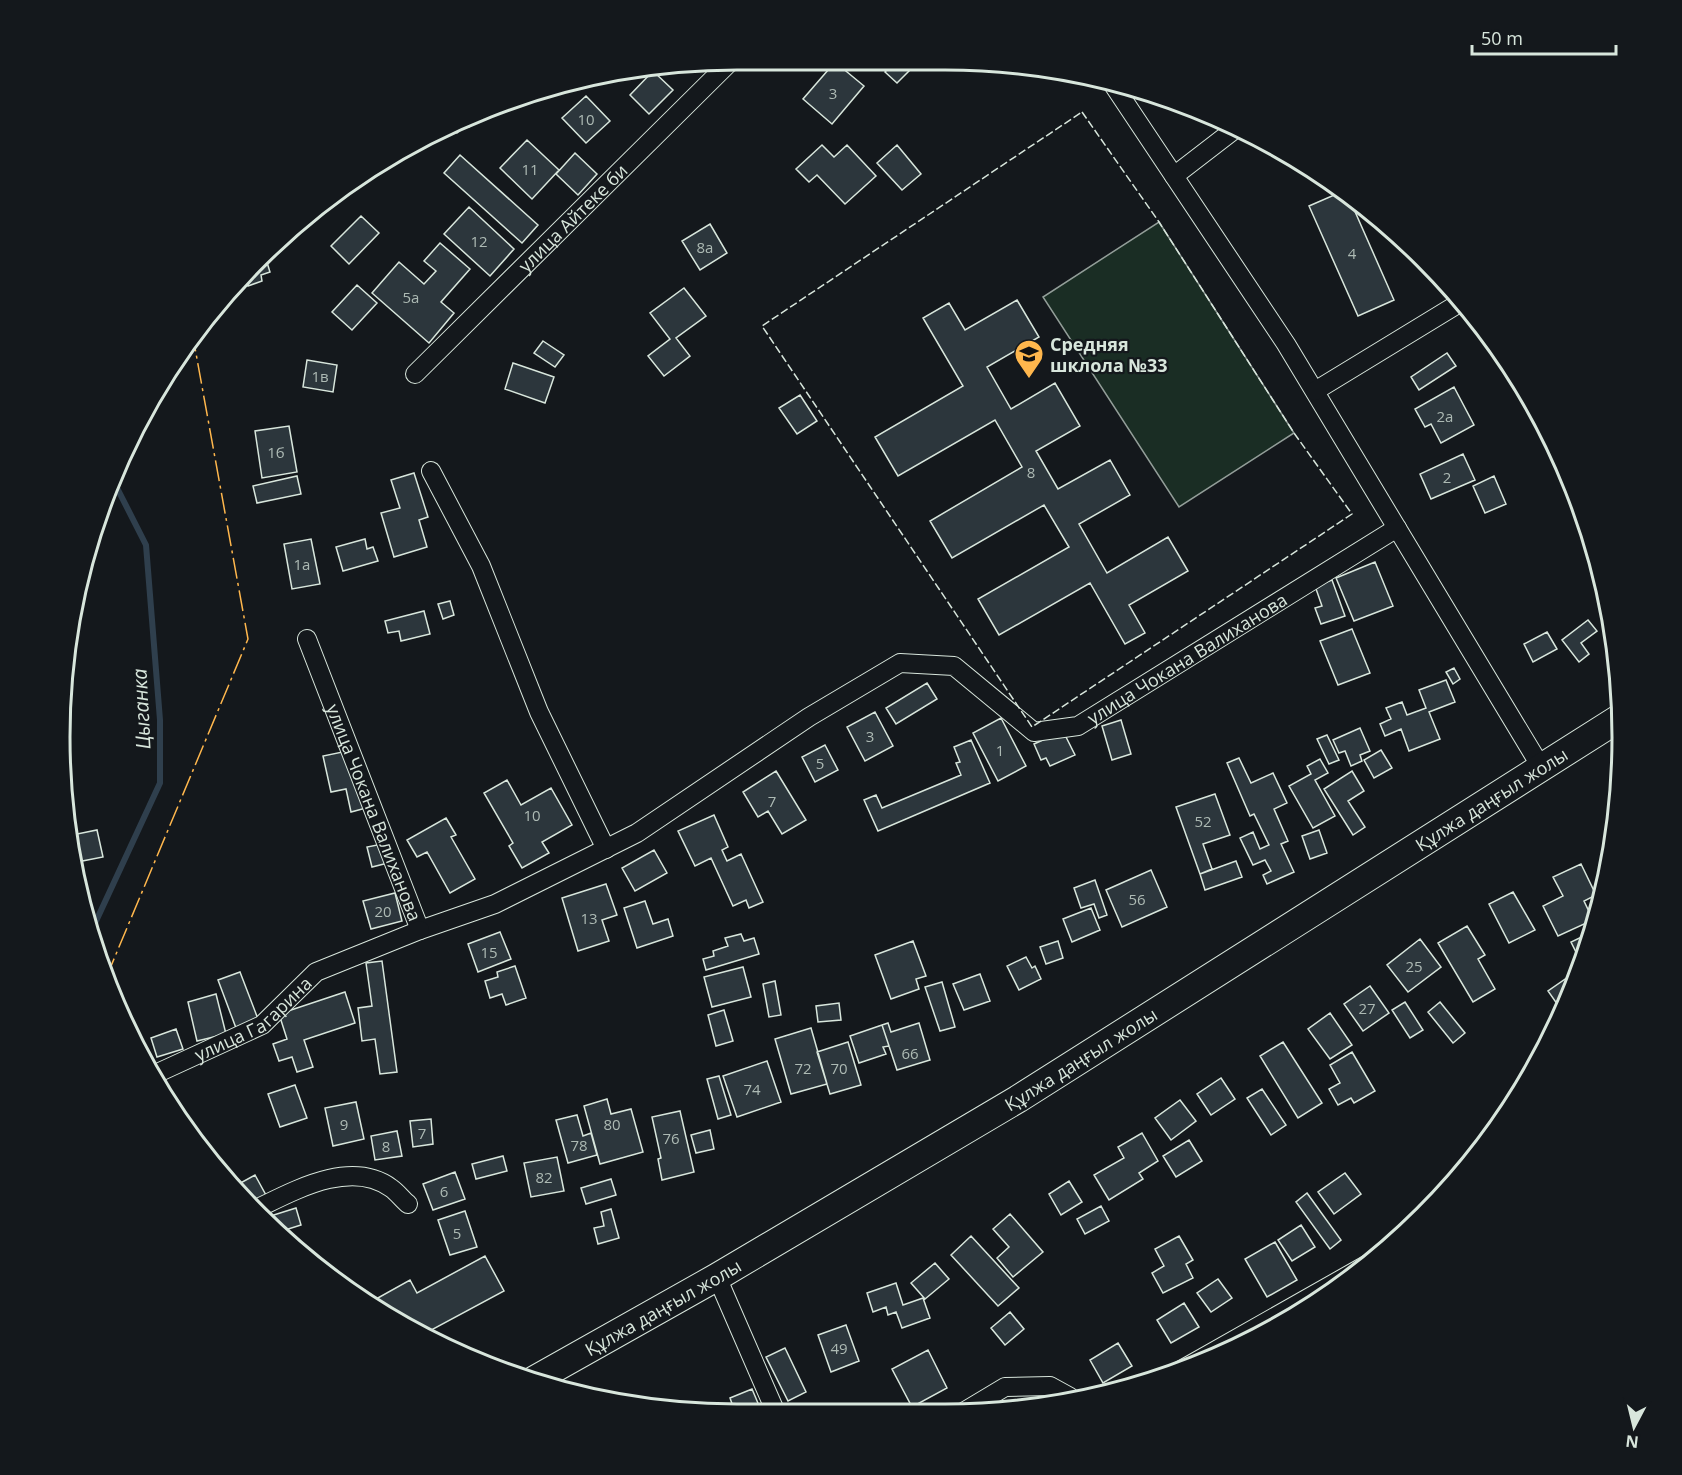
<svg xmlns="http://www.w3.org/2000/svg" width="1682" height="1475" viewBox="0 0 1682 1475" font-family="'Open Sans',sans-serif">
<style>
.green{fill:#1a2d24;stroke:#939e99;stroke-width:1.5}
.lines{fill:none;stroke-linecap:round;stroke-linejoin:round}
.stream{stroke:#2f3f4d;stroke-width:6}
.building{fill:#2c363c;stroke:#d8e6dc;stroke-width:1.5}
.minor-casing{stroke:#d8e6dc;stroke-width:20}
.primary-casing{stroke:#d8e6dc;stroke-width:29}
.minor{stroke:#14181c;stroke-width:18}
.primary{stroke:#14181c;stroke-width:27}
.fence{stroke:#d8e6dc;stroke-width:1.5;stroke-dasharray:8 3;stroke-linecap:butt}
.power{stroke:#ffb74d;stroke-width:1.5;stroke-dasharray:21 4.5 3 4.5;stroke-linecap:butt}
.labels{text-anchor:middle;dominant-baseline:central;stroke-width:4.5;stroke-linejoin:round;paint-order:stroke}
.number-label{font-size:15px;fill:#adbab4}
.street-label{font-size:18px;fill:#d8e6dc;stroke:#14181c}
.poi-label{font-size:18px;font-weight:bold;fill:#d8e6dc;stroke:#14181c;text-anchor:start}
.water-label{font-size:20px;font-style:italic;fill:#d8e6dc;stroke:#14181c}
.rim{fill:none;stroke:#d8e6dc;stroke-width:3}
</style>
<rect width="100%" height="100%" fill="#14181c"/>
<path class="green" d="M1159,222L1294,433L1179,507L1043,297Z"/>
<g class="lines">
<path class="stream" d="M91,932L160,783V720L146,545L112,478"/>
</g>
<path class="building" d="M895,61H903L911,69L897,83L885,72Z
M835,62L864,86L832,124L803,99Z
M653,71L673,90L649,114L630,95Z
M586,96L610,121L586,143L562,118Z
M477,115L479,118L469,127L466,124L457,133L450,125Z
M527,140L559,170L532,199L500,168Z
M822,145L834,157L847,145L876,176L845,204L817,175L809,182L796,169Z
M897,145L921,174L902,190L877,163Z
M575,153L597,174L578,195L556,174Z
M460,155L538,225L522,243L444,173Z
M1341,192L1349,198L1394,300L1358,316L1309,206Z
M469,207L514,249L490,276L444,234Z
M361,216L379,233L349,264L331,246Z
M710,224L727,253L700,270L682,241Z
M440,243L470,269L441,302L454,313L429,343L372,293L399,262L424,284L436,271L424,261Z
M265,256L270,272L261,275L262,281L248,286L245,277Z
M357,285L377,303L352,330L332,312Z
M684,288L706,316L676,338L690,356L664,376L648,356L670,339L650,313Z
M1017,300L1039,337L987,367L1011,409L1055,383L1080,426L1036,451L1058,489L1110,460L1130,495L1079,524L1107,573L1168,537L1188,571L1129,605L1145,633L1125,644L1090,583L999,635L978,599L1069,547L1044,505L952,558L930,521L1022,467L995,420L898,476L875,437L963,386L923,318L949,303L965,330Z
M543,341L564,355L555,367L534,353Z
M1447,353L1456,366L1419,390L1411,377Z
M307,360L337,365L333,392L303,387Z
M513,363L554,377L545,403L505,389Z
M1454,387L1474,425L1441,443L1431,424L1425,427L1415,409Z
M800,395L817,421L797,434L779,408Z
M289,426L297,472L262,478L255,431Z
M1463,454L1475,480L1431,499L1420,474Z
M414,473L428,517L419,520L427,547L394,557L381,513L400,508L391,480Z
M297,476L301,494L257,503L253,486Z
M1494,476L1506,504L1485,513L1473,486Z
M311,539L320,584L292,589L284,544Z
M365,539L367,549L373,547L378,561L343,571L336,547Z
M1375,562L1393,606L1354,621L1336,578Z
M1332,580L1345,616L1321,624L1315,608L1322,606L1315,586Z
M450,601L454,615L443,619L438,604Z
M424,611L430,634L401,641L399,631L388,633L385,621Z
M1588,620L1597,631L1581,643L1589,654L1579,662L1562,640Z
M1352,629L1370,673L1338,685L1320,641Z
M1547,632L1557,649L1533,662L1524,644Z
M1454,668L1460,679L1453,684L1446,672Z
M1446,680L1455,702L1429,712L1440,739L1409,751L1401,729L1385,736L1380,724L1391,719L1386,708L1402,702L1407,715L1426,708L1419,690Z
M927,683L937,699L896,724L886,708Z
M875,712L893,746L865,761L847,727Z
M1001,718L1026,766L998,781L973,733Z
M1121,720L1131,754L1112,760L1102,726Z
M1360,728L1370,751L1360,755L1362,761L1351,766L1345,751L1339,753L1333,740Z
M1063,731L1075,755L1050,766L1046,758L1041,760L1034,744Z
M1327,735L1339,760L1329,764L1317,739Z
M971,740L990,783L878,831L864,800L876,795L882,808L961,775L956,763L960,762L954,747Z
M825,745L838,770L815,782L802,757Z
M1381,750L1392,768L1374,778L1364,760Z
M347,751L366,808L351,812L346,789L331,792L323,756Z
M1239,758L1251,783L1273,773L1287,803L1274,809L1288,841L1281,844L1294,872L1267,884L1263,875L1271,871L1265,860L1253,865L1240,838L1253,832L1260,849L1269,845L1254,814L1250,816L1227,763Z
M1320,759L1328,773L1315,780L1335,816L1313,828L1289,786L1311,774L1307,766Z
M776,771L806,820L782,834L768,811L758,817L743,792Z
M1352,771L1364,791L1348,801L1365,827L1353,835L1324,789Z
M507,780L521,805L551,788L572,825L542,842L549,853L522,868L509,846L513,843L484,793Z
M1215,794L1230,835L1203,844L1212,869L1200,874L1176,807Z
M714,815L728,847L722,850L727,861L741,854L763,902L749,908L746,900L733,906L711,858L695,866L678,831Z
M446,818L456,835L451,837L475,879L450,893L427,852L417,857L407,840Z
M97,830L103,857L77,862L72,835Z
M1319,830L1327,853L1310,859L1302,836Z
M382,844L388,863L372,867L367,847Z
M654,850L667,873L635,891L622,868Z
M1236,861L1242,877L1205,890L1200,874Z
M1581,864L1596,895L1584,901L1593,920L1558,936L1543,906L1563,896L1553,877Z
M1151,870L1167,907L1122,927L1106,890Z
M1095,880L1107,915L1099,918L1094,904L1081,908L1074,888Z
M606,884L617,915L602,920L609,941L578,951L562,898Z
M1513,892L1535,930L1509,943L1489,904Z
M395,893L402,921L371,929L363,901Z
M645,901L653,924L668,919L673,936L637,948L624,908Z
M1091,908L1100,930L1072,942L1063,919Z
M1467,926L1485,955L1478,959L1495,989L1473,1002L1438,943Z
M500,932L511,959L478,972L468,944Z
M1592,932L1581,962L1571,942Z
M741,934L744,941L754,938L759,954L706,970L703,959L714,956L713,951L728,946L725,938Z
M1420,939L1441,967L1408,992L1387,965Z
M913,941L926,976L916,979L919,989L891,999L875,955Z
M1058,941L1063,958L1046,964L1040,947Z
M1026,957L1032,968L1035,966L1041,979L1019,990L1007,966Z
M382,961L397,1072L380,1074L375,1039L362,1041L358,1008L372,1006L366,963Z
M515,966L526,998L506,1005L502,994L490,998L485,981L498,977L497,972Z
M743,967L751,997L712,1007L704,977Z
M240,972L258,1019L236,1028L218,980Z
M980,974L990,1001L964,1010L953,984Z
M1571,975L1574,979L1562,1011L1548,991Z
M775,981L781,1015L769,1017L763,984Z
M942,982L955,1027L940,1031L925,987Z
M1370,986L1389,1013L1363,1031L1344,1004Z
M345,992L355,1023L304,1040L313,1067L297,1072L292,1057L279,1061L273,1044L287,1039L279,1014Z
M216,994L226,1034L197,1041L188,1002Z
M1405,1002L1423,1030L1410,1038L1392,1010Z
M1440,1002L1465,1033L1453,1043L1428,1012Z
M839,1003L841,1020L818,1022L816,1006Z
M724,1010L733,1041L716,1046L708,1015Z
M1330,1013L1352,1045L1330,1059L1308,1029Z
M888,1023L891,1032L919,1023L930,1060L897,1070L882,1025Z
M882,1025L889,1046L883,1047L886,1054L859,1063L850,1036Z
M811,1028L827,1084L791,1094L775,1039Z
M176,1029L183,1049L157,1057L151,1038Z
M848,1042L861,1085L830,1094L817,1052Z
M1283,1042L1322,1103L1298,1118L1260,1056Z
M1352,1052L1375,1091L1354,1103L1351,1098L1338,1105L1329,1089L1340,1083L1330,1065Z
M767,1061L781,1102L737,1117L723,1076Z
M719,1076L731,1115L718,1119L707,1079Z
M1221,1078L1235,1099L1211,1115L1197,1094Z
M295,1085L307,1118L280,1127L268,1094Z
M1262,1089L1286,1125L1271,1135L1247,1098Z
M607,1099L611,1114L631,1109L643,1152L600,1164L584,1106Z
M1180,1100L1196,1121L1171,1140L1155,1118Z
M356,1102L364,1139L333,1146L325,1108Z
M680,1111L694,1172L662,1180L658,1159L661,1158L652,1117Z
M577,1115L583,1136L591,1133L597,1155L568,1163L556,1120Z
M431,1119L433,1144L413,1147L410,1121Z
M710,1130L714,1149L696,1153L691,1135Z
M397,1131L402,1156L375,1160L371,1136Z
M1142,1133L1158,1161L1139,1173L1143,1179L1109,1200L1094,1175L1124,1158L1118,1147Z
M1189,1140L1202,1161L1176,1177L1163,1156Z
M503,1156L507,1171L476,1179L472,1164Z
M557,1157L564,1191L531,1197L524,1163Z
M455,1172L465,1199L433,1210L423,1184Z
M1345,1173L1361,1194L1334,1214L1318,1192Z
M255,1175L267,1197L251,1206L235,1186Z
M611,1179L616,1195L586,1204L581,1188Z
M1069,1181L1082,1202L1061,1215L1049,1194Z
M1307,1193L1341,1240L1330,1249L1296,1202Z
M1101,1206L1109,1221L1085,1234L1077,1219Z
M296,1208L301,1225L285,1230L288,1240L261,1219Z
M611,1209L619,1238L598,1244L594,1228L604,1226L601,1212Z
M465,1211L477,1247L450,1255L438,1220Z
M1010,1214L1043,1252L1013,1277L997,1258L1009,1247L993,1229Z
M1301,1225L1315,1247L1292,1261L1278,1240Z
M971,1236L1019,1288L998,1306L951,1255Z
M1179,1236L1193,1260L1186,1264L1193,1278L1163,1293L1152,1273L1164,1266L1155,1249Z
M1275,1242L1297,1280L1267,1297L1245,1259Z
M485,1256L504,1291L424,1334L367,1304L410,1280L417,1293Z
M935,1263L949,1279L925,1299L911,1283Z
M1218,1279L1232,1298L1211,1312L1197,1293Z
M896,1283L903,1305L923,1298L930,1318L902,1328L896,1312L888,1315L886,1307L873,1312L867,1293Z
M1184,1303L1199,1327L1171,1343L1157,1320Z
M1010,1312L1024,1329L1005,1345L991,1328Z
M846,1325L859,1361L831,1372L818,1335Z
M1118,1343L1132,1366L1103,1383L1090,1360Z
M785,1348L806,1392L788,1401L766,1357Z
M928,1350L947,1388L912,1407L892,1369Z
M752,1389L763,1415H750L748,1411L736,1415L730,1398Z"/>
<g class="lines">
<g class="minor-casing">
<g id="minor">
<path d="M1112,83L1286,344L1541,767"/>
<path d="M1174,176L1235,129"/>
<path id="s1" d="M415,374L731,61"/>
<path d="M1315,391L1461,302"/>
<path d="M431,471L481,566L539,712L606,849"/>
<path id="s2" d="M307,639L420,930L495,904L637,833L809,717L900,663L954,666L1034,732L1078,726L1397,528"/>
<path id="s3" d="M151,1076L262,1025L316,972L420,930"/>
<path d="M254,1210C292,1192 350,1158 391,1188C397,1192 402,1199 408,1204"/>
<path d="M717,1277L777,1415"/>
<path d="M1181,1370L1368,1264"/>
<path d="M960,1414L1005,1387L1050,1386L1070,1397"/>
</g>
</g>
<g class="primary-casing">
<g id="primary">
<path id="s4" d="M534,1380L717,1277L1018,1099L1618,719"/>
</g>
</g>
<use href="#minor" class="minor"/>
<use href="#primary" class="primary"/>
<path class="fence" d="M1082,112L1159,222L1294,433L1352,514L1032,727L762,326Z"/>
<path class="power" d="M106,978L248,639L193,337"/>
</g>
<defs>
<g id="school-pin" transform="scale(1.5)"><path d="M0 17L-7.5 6A9.5 9.5 0 1 1 7.5 6Z" fill="#ffb74d" stroke="#14181c"/><path d="M0-5L7-2L0 1L-7-2ZM-4 1L0 2.5L4 1V4Q0 6-4 4Z" fill="#111"/></g>
</defs>
<g fill-rule="evenodd">
<use href="#school-pin" x="1029" y="354"/>
</g>
<g class="labels">
<g class="number-label">
<text x="833" y="93">3</text>
<text x="586" y="119">10</text>
<text x="530" y="169">11</text>
<text x="479" y="241">12</text>
<text x="705" y="247">8а</text>
<text x="1352" y="253">4</text>
<text x="411" y="297">5а</text>
<text x="320" y="376">1в</text>
<text x="1445" y="416">2а</text>
<text x="276" y="452">1б</text>
<text x="1031" y="472">8</text>
<text x="1447" y="477">2</text>
<text x="302" y="564">1а</text>
<text x="870" y="736">3</text>
<text x="1000" y="750">1</text>
<text x="820" y="763">5</text>
<text x="772" y="801">7</text>
<text x="532" y="815">10</text>
<text x="1203" y="821">52</text>
<text x="1137" y="899">56</text>
<text x="383" y="911">20</text>
<text x="589" y="918">13</text>
<text x="489" y="952">15</text>
<text x="1414" y="966">25</text>
<text x="1367" y="1008">27</text>
<text x="910" y="1053">66</text>
<text x="803" y="1068">72</text>
<text x="839" y="1068">70</text>
<text x="752" y="1089">74</text>
<text x="344" y="1124">9</text>
<text x="612" y="1124">80</text>
<text x="422" y="1133">7</text>
<text x="671" y="1138">76</text>
<text x="579" y="1145">78</text>
<text x="386" y="1146">8</text>
<text x="544" y="1177">82</text>
<text x="444" y="1191">6</text>
<text x="457" y="1233">5</text>
<text x="839" y="1348">49</text>
</g>
<g class="street-label">
<text stroke="none"><textPath href="#s1" startOffset="222">улица Айтеке би</textPath></text>
<text stroke="none"><textPath href="#s2" startOffset="1194">улица Чокана Валиханова</textPath></text>
<text stroke="none"><textPath href="#s4" startOffset="1120">Құлжа даңғыл жолы</textPath></text>
<text stroke="none"><textPath href="#s2" startOffset="186">улица Чокана Валиханова</textPath></text>
<text stroke="none"><textPath href="#s3" startOffset="118">улица Гагарина</textPath></text>
<text stroke="none"><textPath href="#s4" startOffset="634">Құлжа даңғыл жолы</textPath></text>
<text stroke="none"><textPath href="#s4" startOffset="148">Құлжа даңғыл жолы</textPath></text>
</g>
<g class="poi-label">
<text x="1050" y="344">Средняя<tspan x="1050" dy="21">шклола №33</tspan></text>
</g>
<g class="water-label">
<text transform="translate(141 709) rotate(-93)">Цыганка</text>
</g>
</g>
<path d="M0 0H1682V1475H0ZM737 70H945A667 667 0 0 1 1612 737V737A667 667 0 0 1 945 1404H737A667 667 0 0 1 70 737V737A667 667 0 0 1 737 70Z" fill="#14181c" fill-rule="evenodd"/>
<path class="rim" d="M737 70H945A667 667 0 0 1 1612 737V737A667 667 0 0 1 945 1404H737A667 667 0 0 1 70 737V737A667 667 0 0 1 737 70Z"/>
<g transform="translate(1634 1427) rotate(187)" stroke="#14181c" stroke-width="4.5" paint-order="stroke">
<path d="M0-4.5L10 22L0 15L-10 22Z" fill="#d8e6dc"/>
<text y="-9" font-size="16" font-weight="bold" text-anchor="middle" fill="#d8e6dc">N</text>
</g>
<path d="M1472 45v9h144v-9" fill="none" stroke="#d8e6dc" stroke-width="3"/>
<text x="1481" y="45" font-size="18" fill="#d8e6dc" stroke="#14181c" stroke-width="4.5" paint-order="stroke">50 m</text>
</svg>
